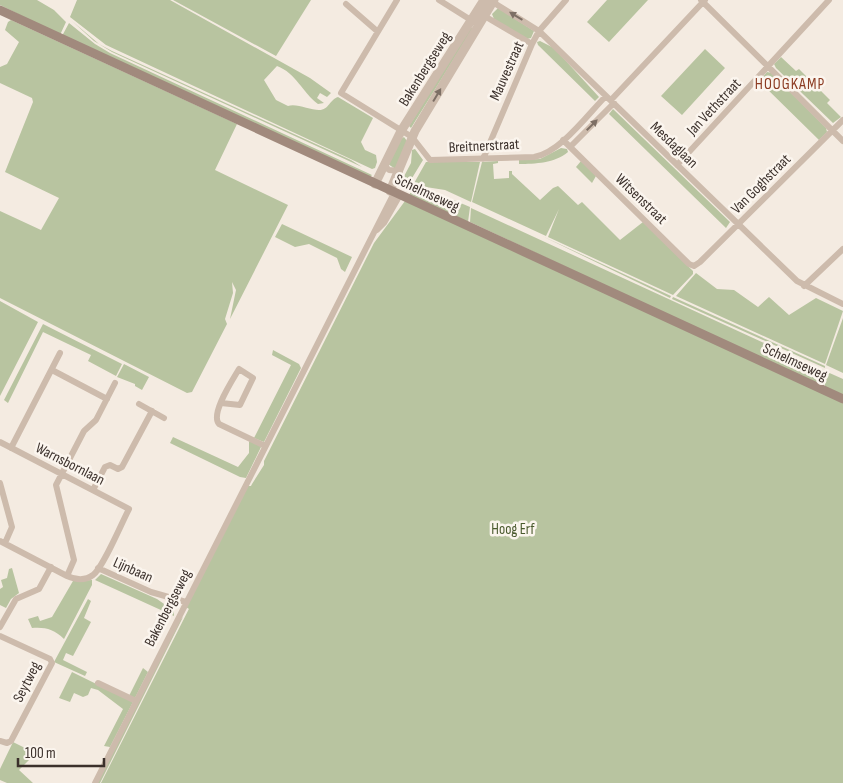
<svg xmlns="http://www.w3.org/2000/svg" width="843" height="783" viewBox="0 0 843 783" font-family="'Sofia Sans Condensed',sans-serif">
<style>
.green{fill:#b8c4a0}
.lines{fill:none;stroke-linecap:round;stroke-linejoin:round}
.minor{stroke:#cdbbac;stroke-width:6}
.tertiary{stroke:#cdbbac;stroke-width:9}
.secondary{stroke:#a18a7d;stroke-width:9}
.oneway{fill:#7d6f65}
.labels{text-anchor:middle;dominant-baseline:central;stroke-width:5;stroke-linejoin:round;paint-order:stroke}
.street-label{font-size:15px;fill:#3b302b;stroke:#fbf5ee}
.park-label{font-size:15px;fill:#4a5a2e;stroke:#fbf5ee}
.neighbourhood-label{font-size:16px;letter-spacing:1px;fill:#8c3b22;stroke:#fbf5ee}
</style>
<rect width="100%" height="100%" fill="#f4ebe1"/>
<path class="green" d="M0,0H37L54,10L66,22L60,35L0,5Z
M77,0H170L310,78L331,93L327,97L320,93L317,98L324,103L318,104C302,92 296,73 277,66L264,80L276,100L288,106C296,103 310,110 319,110C329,110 330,99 338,97L373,118L361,142L365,150L376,155L377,162L375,168L372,169L106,45L70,17Z
M173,0H311L276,56Z
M607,0H648L609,42L587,22Z
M498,8L534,31L531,38L527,39L494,19L492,14Z
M11,20L237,124L215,170L288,205L230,319L236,290L232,282L233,293L225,319L227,324L192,392L187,393L0,298V211L41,230L59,198L5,172L33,102L32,98L0,83V67L7,64L19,42L5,30L8,22Z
M72,21L99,44L112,51L351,160L362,167L112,52L94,41Z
M69,23L95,44L110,53L372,175L370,177L62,36Z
M470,28H473L411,128L409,126Z
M540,41L554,48L599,97L595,101L538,45L537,42Z
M705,49L725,68L682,115L661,96Z
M781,57L796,71L799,69L830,100L827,103L841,117L833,123L776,68L774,64Z
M767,72L772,73L826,128L827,132L819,140L759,81Z
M613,109L730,222L726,228L609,114Z
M404,137L407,141L398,168H394L388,164L401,139Z
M561,148L567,149L568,152C555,163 535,164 519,164V160L540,159Z
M415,149L423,160L409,183L401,182L411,163L412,150Z
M498,161V163L493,164L494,179L509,178V171H512V174L540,200L553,188L558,186L578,205L582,202L620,240L643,222L693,271V274L673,295L548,237L559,209L546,236L472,202L482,162Z
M581,161L596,176L592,183L576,167Z
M426,162H480L471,202L445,190L413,185Z
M413,189L437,193L470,207L468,222L409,195Z
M405,201L843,402V783H101L252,484L264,465V461L374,243Z
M471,208L825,371L824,388L470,222Z
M282,224L352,257L345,272L341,269L337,258L309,244L295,247L275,237Z
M542,236L671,296L670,298Z
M696,273L717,289L734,290L758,307L769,297L789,315L816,298L843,311L825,364L676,296Z
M673,297L825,366V368L672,299Z
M0,301L38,322L0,396Z
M843,318V373L826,365Z
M43,324L122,364L116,376L88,361L91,355L43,332L8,403L4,400Z
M273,350L299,364L301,368L264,442L254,438L291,365L272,355Z
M124,364L149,377L142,390L135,386V384L117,377Z
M825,371L843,379V396L825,388Z
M173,437L238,467L249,453V442L252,440L261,447L246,478L240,477L170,443Z
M248,486H251L249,492L189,609L186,607Z
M12,568L19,593L11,599L6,608L0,605V589L3,587L1,580L7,578L9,569Z
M101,574L157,599L174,611V616L95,580Z
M92,580V585L64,639C54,629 45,627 32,628L28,619L38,616L40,621L52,617L73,581Z
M88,599L91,601L84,618L91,622L73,656L66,653L63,660L87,672L85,676L54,662Z
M183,617L100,783H97L180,620Z
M143,668L148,672L135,698L129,696Z
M72,672L133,702L110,747L104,746L123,709L98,690L91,688L88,695L83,697L74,693L70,702L59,698Z
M13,742L33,752L29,760L19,770L33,783H7L0,780V769Z"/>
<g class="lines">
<path class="minor" d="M397,0L341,93L412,137L430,160L534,157C560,153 588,114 606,96
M439,0L474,22
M701,0L843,141
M491,1L539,31L797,281L843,304
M346,4L377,31
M481,14L532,44
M611,100L705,0
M563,140L689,264L694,266L700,262L843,120
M570,147L614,103
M483,159L532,44L539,31L566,0
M384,165L389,170L400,171
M677,165L829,0
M377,230L384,223L400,195
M804,286L843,249
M52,370L107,399
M221,403L240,405L253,378L239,369C232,381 210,414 219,424L265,446
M139,404L164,418
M0,442L129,509C122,522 103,568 93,575C85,581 76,580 67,576L0,541
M11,448L60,353
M0,483L12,527L5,543
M93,490L105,467L110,465L118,469L122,467L152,411
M98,568L151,592L186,602
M67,576L74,560L56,485L84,431L96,420L115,383
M0,627L16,599L39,589L51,567
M0,636L50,659L52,663L11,741L7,743L0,741
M98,683L136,701
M95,783L394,193"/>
<path class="tertiary" d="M375,184L401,131L484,0
M390,191L415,131L494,0"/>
<path class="secondary" d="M0,10L843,399"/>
</g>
<defs><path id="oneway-solid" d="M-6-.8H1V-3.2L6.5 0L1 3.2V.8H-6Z" transform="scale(1.25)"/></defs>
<g class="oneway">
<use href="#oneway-solid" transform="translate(516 16) rotate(-149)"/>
<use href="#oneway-solid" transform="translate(437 95) rotate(-59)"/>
<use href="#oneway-solid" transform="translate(592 125) rotate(-45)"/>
</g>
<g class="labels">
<g class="street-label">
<text transform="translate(425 69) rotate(-58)">Bakenbergseweg</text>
<text transform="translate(507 71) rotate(-66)">Mauvestraat</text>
<text transform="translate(714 107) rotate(-47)">Jan Vethstraat</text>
<text transform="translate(674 145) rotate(44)">Mesdaglaan</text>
<text transform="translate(484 146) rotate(-3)">Breitnerstraat</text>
<text transform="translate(761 184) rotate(-45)">Van Goghstraat</text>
<text transform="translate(427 193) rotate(25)">Schelmseweg</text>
<text transform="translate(641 199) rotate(44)">Witsenstraat</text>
<text transform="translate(795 362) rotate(25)">Schelmseweg</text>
<text transform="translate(70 464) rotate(27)">Warnsbornlaan</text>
<text transform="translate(133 570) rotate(24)">Lijnbaan</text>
<text transform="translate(168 608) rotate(-63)">Bakenbergseweg</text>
<text transform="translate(27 682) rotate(-63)">Seytweg</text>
</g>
<g class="park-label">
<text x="513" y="529">Hoog Erf</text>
</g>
<g class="neighbourhood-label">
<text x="790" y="84">HOOGKAMP</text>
</g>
</g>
<path d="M18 758v8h86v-8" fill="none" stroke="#3b302b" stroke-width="2.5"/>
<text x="25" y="758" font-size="15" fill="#3b302b" stroke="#fbf5ee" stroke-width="4" paint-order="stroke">100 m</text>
</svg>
